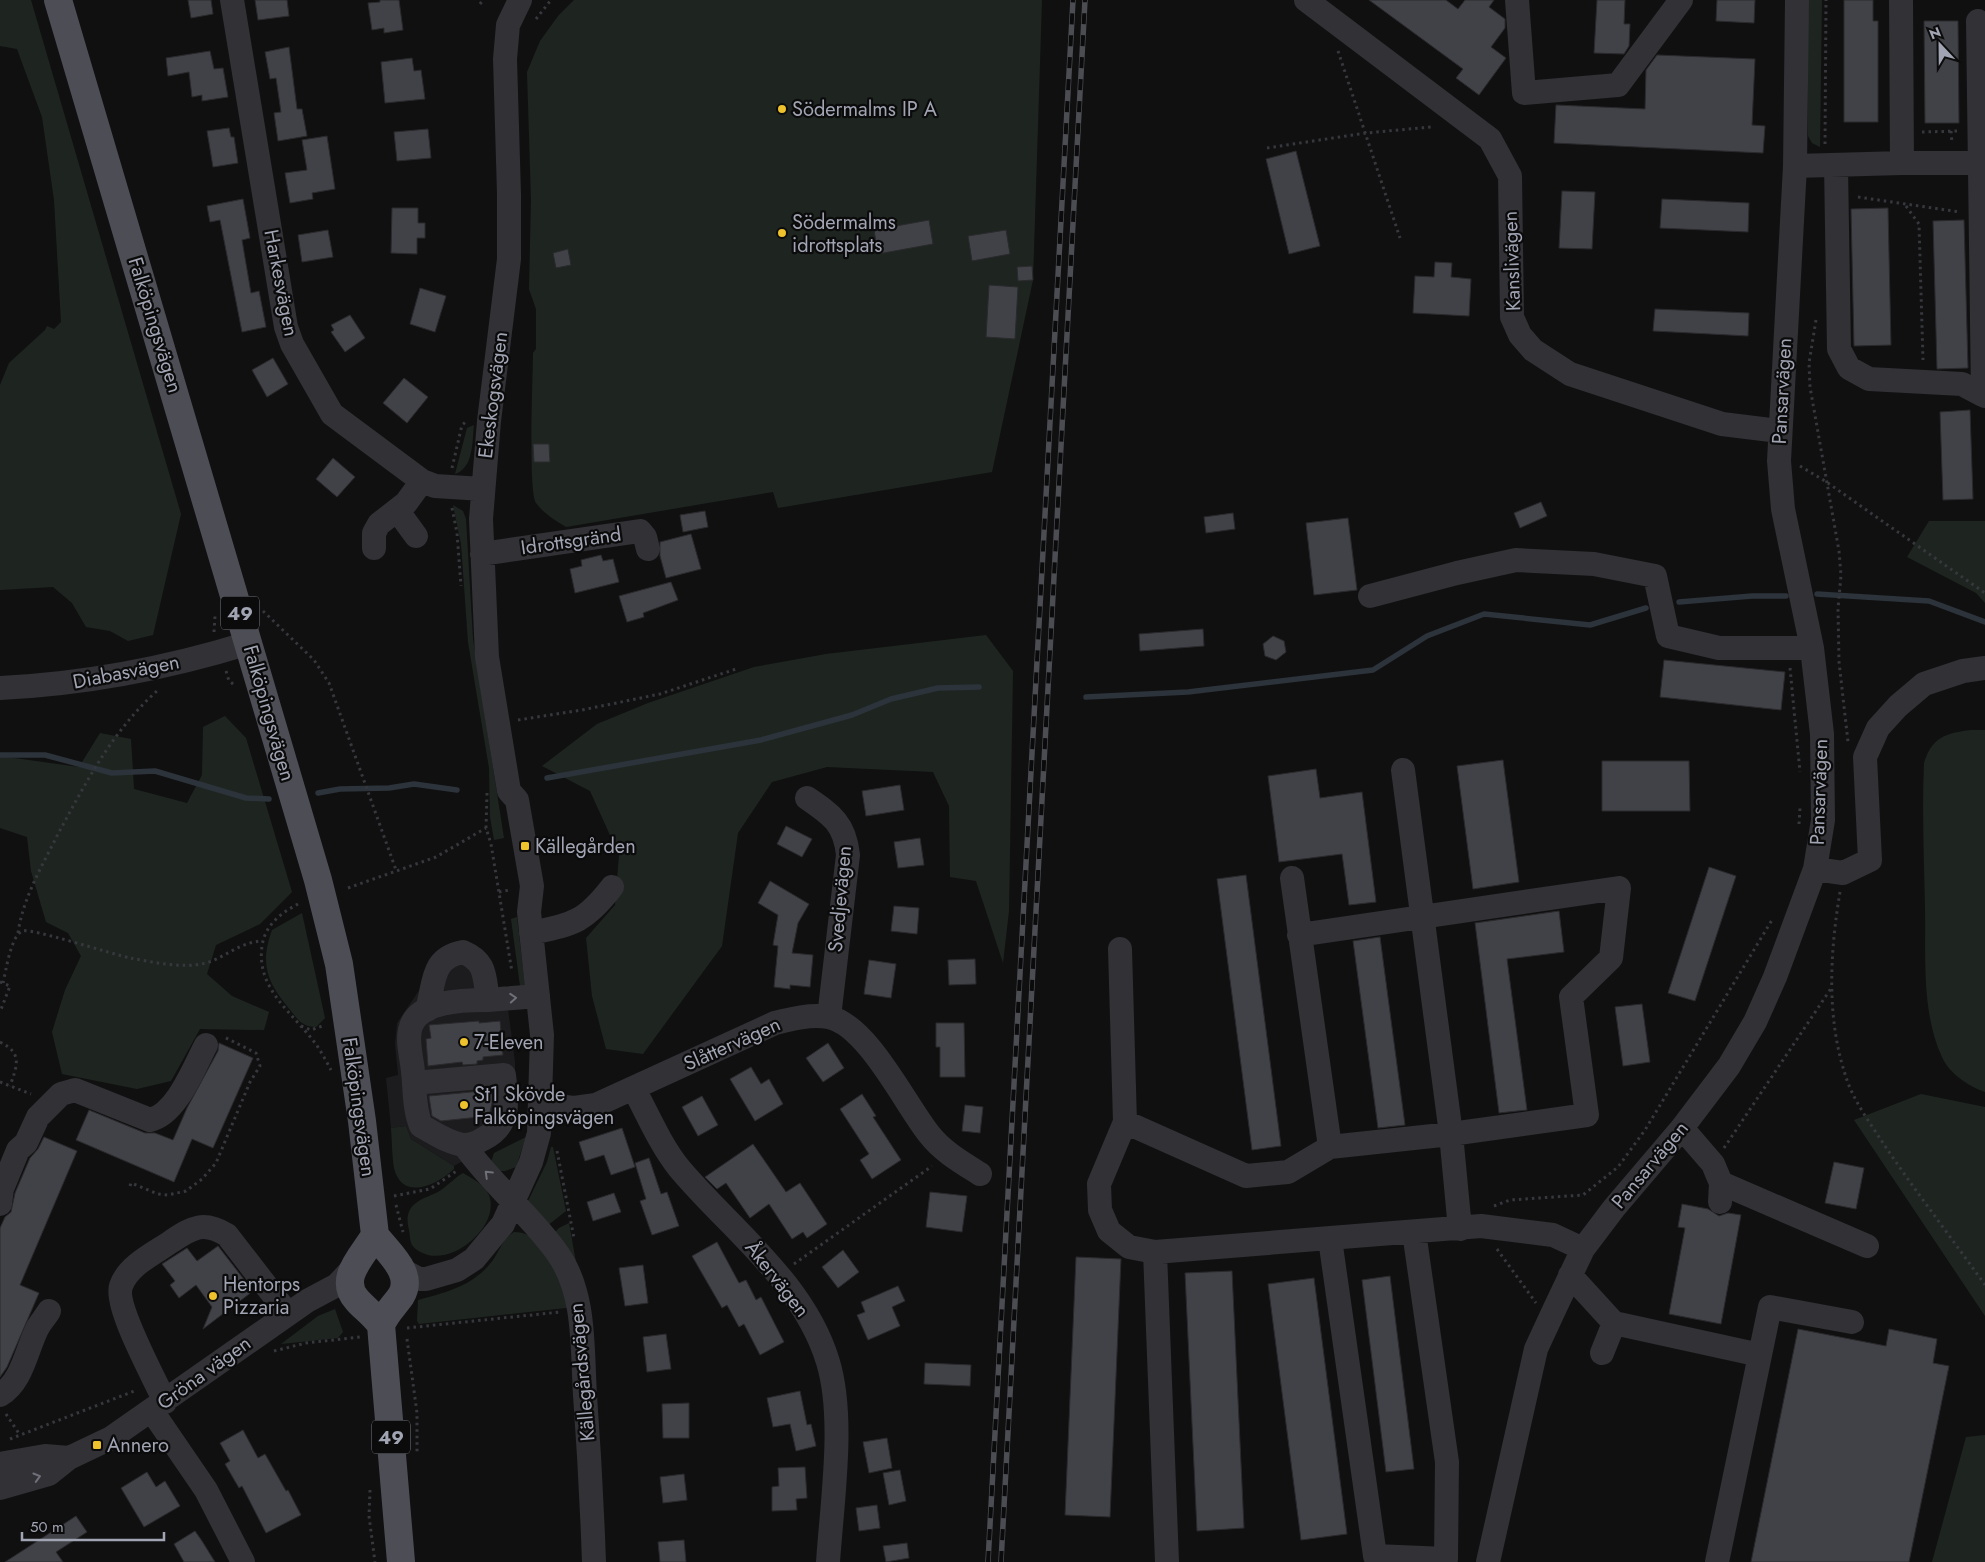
<svg xmlns="http://www.w3.org/2000/svg" width="1985" height="1562" viewBox="0 0 1985 1562" font-family="Jost,sans-serif">
<style>
.built{fill:#1c1c1e}
.green{fill:#1e2520}
.lines{fill:none;stroke-linecap:round;stroke-linejoin:round}
.stream{stroke:#2c333b;stroke-width:5.5}
.building{fill:#414247;stroke:#2a2a2d}
.path{stroke:#37383d;stroke-width:3;stroke-dasharray:2.5 4;stroke-linecap:butt}
.minor{stroke:#313136;stroke-width:24}
.major{stroke:#4d4e55;stroke-width:28}
.rail-casing{stroke:#4b4d53;stroke-width:5.5}
.rail{stroke:#0b0b0c;stroke-width:4;stroke-dasharray:11;stroke-linecap:butt}
.oneway{stroke:#6f707a}
.poi-dot{fill:#edc22c;stroke:#0b0b0c;stroke-width:2}
.labels{text-anchor:middle;dominant-baseline:central;stroke-width:4.5;stroke-linejoin:round;paint-order:stroke}
.shield{fill:#0b0b0c;stroke:#747680;stroke-width:1}
.shield-label{font-size:19px;font-weight:bold;fill:#a1a4b2}
.poi-label{font-size:20px;fill:#a1a4b2;stroke:#0b0b0c;text-anchor:start}
.street-label{font-size:20px;fill:#a1a4b2;stroke:#0b0b0c}
</style>
<rect width="100%" height="100%" fill="#101011"/>
<path class="built" d="M467,943L481,949L492,965L498,987L505,986L515,1062V1084L493,1144L454,1166L411,1139L406,1126L391,1128L386,1078L398,1075L395,1044L397,1023L420,989L424,972L431,957L446,945Z"/>
<path class="green" d="M0,0H31L181,514L153,635L128,641L110,631L86,627L72,603L53,587L0,590V385L9,363L45,330L47,326L54,329L61,322L54,200L42,117L17,49L0,46Z
M574,0H1042L1033,280L992,472L778,508L773,492L566,527C555,520 543,513 536,503C528,491 533,375 533,353L536,349V309L529,289L531,200L527,72L540,41L558,16Z
M1808,0H1822L1820,147L1812,143L1808,136Z
M474,425C472,441 474,468 455,474L467,428Z
M453,505L463,511L466,519L473,639L504,838L494,840L490,817L489,768L468,642L461,544Z
M1929,521H1985V603L1976,593L1907,557Z
M986,635L1013,671L1009,911L1003,963L976,881L950,877L949,806L933,772L827,767L772,782L738,833L722,946L643,1054L606,1049L592,996L586,938L615,905L619,855L590,791L542,766L597,724L648,703L754,667L826,654Z
M225,716L246,738L292,892L260,924L216,945L207,974L232,996L269,1012L264,1030L200,1029L171,1081L137,1089L62,1074L52,1032L65,990L81,956L68,933L46,922L31,871L27,837L0,828V756L79,767L100,733L131,739L134,789L187,803L202,775L203,727Z
M1971,730H1985V1092C1968,1086 1949,1073 1942,1057C1921,1012 1926,955 1925,907C1924,859 1922,810 1924,763C1932,737 1946,733 1971,730Z
M302,913L325,1018L316,1027C303,1027 299,1021 291,1011C268,983 259,966 272,930Z
M517,917L525,986H520L511,919Z
M1921,1094L1985,1107V1316L1854,1120Z
M406,1126L411,1139L454,1166V1169C436,1186 402,1201 394,1168C392,1156 392,1141 391,1128Z
M526,1137L516,1167L505,1171H498L491,1162L494,1153Z
M551,1147H553L566,1211L547,1226L528,1201L547,1162Z
M463,1173C473,1179 484,1184 489,1195C500,1224 458,1262 428,1255C423,1253 416,1251 412,1245C410,1242 410,1235 409,1230C403,1206 417,1201 436,1193C446,1188 454,1178 463,1173Z
M569,1223L577,1268L552,1235L559,1228Z
M514,1232C548,1232 559,1280 571,1305L566,1308L419,1324L417,1321L418,1300C447,1292 474,1286 493,1260C500,1250 503,1238 514,1232Z
M335,1309L343,1332L338,1338L281,1344L318,1316Z
M1985,1435V1562H1932L1966,1437Z"/>
<g class="lines">
<path class="stream" d="M1817,594L1929,601L1985,622
M1679,602L1752,596H1786
M1086,697L1188,692L1373,670L1427,636L1484,614L1590,625L1646,608
M0,755H45L112,773L155,771L246,798L269,799
M547,778L761,740L852,715L891,699L938,688L979,687
M318,793L340,789L389,788L414,784L457,790"/>
</g>
<path class="building" d="M188,0H211L213,14L191,18Z
M255,0H287L289,16L258,20Z
M380,0H399L403,30L384,33V28L372,30L368,3L380,2Z
M1369,0H1446L1458,9L1465,0H1494L1489,7L1505,19V28L1491,47L1506,58L1479,95L1456,78L1463,69Z
M1597,0H1625L1624,24H1630L1629,46L1624,54L1594,53Z
M1717,0H1755L1754,23L1716,21Z
M1844,0H1873V21H1878V122H1844Z
M1924,21H1958L1959,123H1925Z
M289,47L297,109H302L307,136L278,141L274,113L281,112L276,78L270,79L265,52Z
M210,51L214,69L223,68L228,97L202,101V95L192,97L189,72L168,76L166,58Z
M1657,55L1755,59L1752,125L1765,126L1763,153L1554,143L1556,105L1645,109L1646,70Z
M412,58L414,71L421,70L425,99L385,103L381,62Z
M229,128L231,137H234L238,163L213,167L207,131Z
M428,129L431,158L397,161L394,132Z
M327,136L335,189L312,193L313,199L290,203L285,173L307,170L302,140Z
M1296,151L1320,246L1289,254L1266,159Z
M1562,191L1595,192L1592,249L1559,248Z
M243,199L250,238L242,240L251,293L259,291L266,327L242,332L220,220L210,222L207,206Z
M1662,199L1749,203L1748,232L1660,228Z
M392,208H418V223H425V238H417V254L391,253Z
M1888,208L1891,345L1854,346L1851,209Z
M929,220L933,244L878,254L874,230Z
M1964,220L1968,368L1937,369L1933,221Z
M328,230L333,257L302,262L298,235Z
M1006,230L1010,254L972,261L968,236Z
M568,249L571,265L556,268L553,253Z
M1435,262L1452,263L1451,277L1471,279L1469,316L1413,313L1415,276L1434,277Z
M1032,266L1033,280L1018,281L1017,267Z
M989,285L1018,287L1015,339L986,337Z
M420,288L446,296L435,332L410,324Z
M1655,309L1749,313L1748,336L1653,331Z
M350,315L365,338L345,352L331,332L334,330L331,325Z
M273,358L288,384L267,397L252,370Z
M404,378L428,397L407,423L383,403Z
M1970,410L1973,499L1943,500L1940,412Z
M533,444H549L550,462H534Z
M333,458L355,477L337,497L316,479Z
M1541,502L1547,516L1520,528L1514,513Z
M705,511L708,527L683,532L680,515Z
M1233,513L1235,529L1206,533L1204,517Z
M1348,518L1357,590L1314,595L1306,523Z
M691,534L701,569L666,578L660,556V542Z
M601,555L603,561L613,559L619,582L575,593L570,569L582,566L581,560Z
M671,582L678,600L643,613L644,617L627,622L619,596Z
M1203,629L1204,646L1140,651L1139,634Z
M1273,636L1284,641L1286,652L1276,660L1265,656L1263,644Z
M1664,660L1785,672L1781,710L1660,697Z
M1503,760L1519,882L1473,889L1457,766Z
M1602,761H1689L1690,811H1602Z
M1316,769L1320,798L1362,792L1376,902L1349,905L1342,854L1279,862L1268,776Z
M900,785L904,810L866,816L862,791Z
M786,826L812,839L802,857L777,844Z
M920,838L924,865L898,868L894,842Z
M1709,867L1736,876L1695,1001L1668,993Z
M1246,875L1281,1146L1252,1150L1217,879Z
M770,881L809,904L798,923L792,953L813,955L810,987L790,985V989L774,987L778,946L773,945L778,915L758,903Z
M894,906L919,908L917,934L891,931Z
M1559,911L1564,952L1507,959L1527,1110L1499,1113L1475,923Z
M1380,937L1405,1125L1378,1128L1353,941Z
M975,959L976,984L949,985L948,960Z
M869,960L896,964L891,998L864,994Z
M1642,1004L1650,1062L1623,1066L1615,1007Z
M479,1021V1023L500,1021L503,1055L483,1057V1060L477,1061V1064L463,1065L462,1062L428,1066L426,1039L431,1038L429,1025Z
M936,1023H964L965,1077H940V1047H936Z
M219,1043L253,1058L213,1148L192,1139L174,1182L76,1140L89,1110L145,1133H155L173,1140L187,1108L218,1051Z
M828,1043L844,1068L823,1082L806,1058Z
M751,1067L761,1084L769,1079L783,1104L755,1121L730,1079Z
M492,1090V1103L489,1116L441,1121L432,1116L429,1096Z
M862,1094L876,1116L873,1117L901,1160L872,1179L860,1160L869,1154L840,1109Z
M702,1096L718,1125L698,1136L682,1107Z
M965,1105L983,1107L980,1133L962,1131Z
M622,1128L635,1167L611,1175L604,1155L585,1161L579,1142Z
M44,1137L77,1151L20,1285L39,1293L7,1367L0,1377V1228L5,1217L11,1212L15,1193L30,1158L38,1149Z
M753,1144L786,1192L800,1183L827,1224L807,1238L803,1232L792,1239L769,1204L750,1218L726,1183L717,1189L705,1177Z
M649,1158L661,1194L667,1192L679,1226L652,1235L640,1201L646,1199L635,1163Z
M1834,1162L1864,1168L1856,1209L1825,1203Z
M930,1192L967,1196L962,1232L926,1227Z
M614,1193L621,1212L593,1221L587,1202Z
M1682,1204L1708,1209L1719,1216L1728,1213L1741,1215L1721,1324L1669,1314L1685,1228L1678,1227Z
M717,1242L739,1283L746,1280L756,1300L761,1297L784,1342L760,1355L744,1324L739,1327L727,1305L722,1308L692,1256Z
M218,1246L253,1291L203,1329L212,1307L196,1285L179,1298L170,1285L175,1281L162,1264L187,1248L197,1261Z
M843,1250L859,1272L838,1288L822,1267Z
M1076,1257L1121,1259L1110,1517L1065,1515Z
M643,1265L648,1303L625,1306L619,1268Z
M1232,1271L1244,1528L1197,1531L1185,1273Z
M1390,1276L1414,1469L1386,1472L1362,1280Z
M1314,1278L1347,1534L1301,1540L1268,1284Z
M898,1286L905,1301L892,1307L900,1326L868,1340L857,1315L865,1312L861,1302Z
M1798,1329L1886,1346L1889,1329L1937,1339L1933,1363L1949,1366L1909,1562H1751Z
M666,1334L671,1369L647,1372L643,1337Z
M925,1363L971,1365L970,1386L924,1384Z
M800,1391L807,1425L811,1424L816,1446L796,1451L790,1424L773,1427L767,1398Z
M689,1403V1438H663L662,1404Z
M243,1430L258,1458L265,1454L286,1491L288,1490L301,1515L266,1533L242,1486L239,1488L225,1464L230,1461L220,1443Z
M887,1438L892,1468L869,1473L863,1442Z
M805,1467L807,1498L796,1499L797,1510L772,1511V1487L779,1486L778,1468Z
M900,1470L906,1501L889,1505L883,1473Z
M147,1472L156,1487L165,1481L180,1506L144,1527L121,1488Z
M684,1474L687,1500L663,1503L660,1477Z
M877,1505L880,1528L859,1531L856,1508Z
M76,1516L87,1532L56,1552L63,1562H5Z
M195,1531L202,1541L215,1562H184L174,1544Z
M684,1540L686,1562H660L658,1542Z
M907,1543L909,1558L886,1562L883,1546Z"/>
<g class="lines">
<path class="path" d="M480,4L483,0
M536,19L551,0
M1338,51L1400,238
M1951,131L1952,143
M1922,132L1959,131
M1825,144L1826,0
M1267,148L1366,133L1431,127
M1858,197L1960,212
M1906,206L1919,224L1923,360
M1816,320L1809,363L1810,387L1839,551L1841,575L1838,609L1839,662L1848,742
M1800,466L1825,481L1985,593
M452,468L462,425L468,420
M452,508L457,533L461,586
M263,611L314,660L329,683L396,870
M214,632L215,616
M1790,668L1800,772
M226,671L229,681L236,686
M518,720L582,710L660,694L736,669
M487,793L486,828L491,844L512,972
M1799,824L1800,808
M348,888L436,857L486,828
M499,892L510,890
M1840,892C1830,952 1826,1018 1846,1077C1853,1100 1870,1123 1883,1143C1915,1191 1951,1237 1985,1285
M298,904C281,913 265,925 262,946C256,989 292,1012 315,1043C321,1051 326,1061 331,1070
M18,933C23,898 42,866 58,834C86,782 113,730 158,690
M0,982L10,986L0,1012
M3,983C6,971 11,934 23,931C31,928 112,954 130,958C152,962 183,969 206,963C226,957 240,942 262,941
M301,1026L311,1030L325,1025
M0,1042C23,1053 17,1066 10,1086
M0,1082L31,1094
M1724,1148L1832,987
M557,1151L574,1238
M130,1186L131,1183L158,1194L168,1195L186,1191L202,1179L216,1163L250,1082L260,1066L256,1053L224,1037
M394,1196L430,1189L458,1170
M396,1205L403,1232
M1494,1206L1510,1200L1583,1195L1618,1167L1645,1130L1772,920
M1497,1249L1536,1303
M794,1264L932,1166
M407,1328L560,1312
M407,1339L417,1413V1454
M274,1351L306,1343L360,1337
M6,1414L20,1435
M10,1439L137,1390
M370,1490L369,1516L375,1562"/>
<path class="minor" d="M232,0L286,327L292,344L332,414L422,481L435,486L483,489
M1306,0L1490,139L1510,176L1512,317L1520,335L1533,350L1570,374L1722,424L1779,431
M1517,0L1524,93L1618,85L1681,0
M1901,0L1902,163
M1978,21L1983,395L1985,396
M1795,166L1902,163H1985
M1836,166L1839,349L1849,368L1869,379L1962,384L1983,395
M397,510L416,536
M374,548V533L379,524L406,503L422,481
M482,554L640,531L645,537L648,549
M1370,596L1457,573L1516,560L1594,564L1655,576L1668,636L1719,648H1812
M0,688C85,684 168,668 249,643
M1403,770L1451,1134L1460,1229
M807,798C832,815 845,824 848,855L829,1017
M1815,869L1843,873L1870,860L1865,757L1878,728L1898,706L1924,684L1963,671L1985,668
M1292,878L1330,1147
M531,933C573,924 584,923 612,887
M1120,949L1125,1122L1099,1184L1100,1210L1109,1231L1129,1247L1155,1252
M488,1000L538,996
M414,1083L504,1075C507,1102 511,1125 483,1139C478,1142 470,1145 464,1145C450,1144 433,1132 421,1126C414,1109 415,1090 413,1072C412,1059 407,1042 410,1030C416,1000 465,1000 488,1000C484,977 487,962 463,952C430,958 435,984 427,1010
M634,1089C648,1115 660,1144 679,1168C730,1229 804,1282 828,1362C845,1418 832,1502 828,1562
M542,1103L574,1108L596,1105L775,1023C791,1019 811,1014 828,1017C867,1024 905,1104 929,1134C942,1151 961,1162 980,1174
M1125,1122L1246,1176L1288,1172L1330,1147L1451,1134L1587,1115L1571,997L1611,958L1619,888L1299,935
M1682,1128L1713,1164L1721,1183L1720,1202
M464,1145C491,1184 531,1215 558,1254C586,1294 582,1349 585,1395C589,1450 592,1506 594,1562
M1721,1183L1867,1246
M0,1204L2,1189L18,1150L26,1143L38,1117L61,1094L75,1090L150,1120C177,1114 194,1067 206,1045
M1330,1239L1375,1556L1446,1559L1447,1462L1414,1232
M402,1270L419,1279H426L457,1270L474,1259L503,1224L531,1162L539,1133L542,1035L529,912L532,886L517,800L509,791L487,657L481,519L489,421L509,259V194L505,59L508,25L520,0
M1570,1275L1614,1323L1760,1355
M1602,1353L1614,1323
M0,1395C23,1381 26,1350 38,1327C41,1322 46,1316 49,1311
M165,1402C155,1379 114,1306 121,1286C128,1265 155,1253 172,1241C193,1227 204,1221 227,1235L288,1314
M152,1411L206,1490L243,1562
M0,1464L45,1456L69,1458
M0,1488L49,1474L69,1458L111,1438L307,1301L337,1285L352,1269
M1167,1562L1155,1252L1481,1226L1553,1235L1583,1249
M1488,1562L1536,1349L1555,1308L1583,1249L1614,1208L1682,1128L1729,1066L1755,1022L1775,977L1815,869L1823,820L1822,734L1812,648L1783,509L1779,461L1795,166L1797,0
M1717,1562L1770,1307L1852,1322"/>
<path class="major" d="M58,0L318,880L339,964L362,1121L375,1235
M375,1235C364,1255 337,1278 357,1300C365,1309 373,1314 381,1325L401,1562
M375,1235C387,1252 415,1273 401,1296C394,1306 386,1313 381,1325"/>
<g class="rail-casing">
<path id="rail" d="M988,1562L1073,0
M1001,1562L1085,0"/>
</g>
<use href="#rail" class="rail"/>
</g>
<defs><path id="oneway-chevron" d="M-2-3.5L2.5 0L-2 3.5" fill="none" stroke-width="1.6" stroke-linecap="round" stroke-linejoin="round" transform="scale(1.25)"/></defs>
<g class="oneway">
<use href="#oneway-chevron" transform="translate(513 998) rotate(-4)"/>
<use href="#oneway-chevron" transform="translate(488 1174) rotate(-136)"/>
<use href="#oneway-chevron" transform="translate(37 1477) rotate(-16)"/>
</g>
<g class="poi-dot">
<circle cx="782" cy="109" r="5"/>
<circle cx="782" cy="233" r="5"/>
<rect x="520" y="841" width="10" height="10" rx="2.5"/>
<circle cx="464" cy="1042" r="5"/>
<circle cx="464" cy="1105" r="5"/>
<circle cx="213" cy="1296" r="5"/>
<rect x="92" y="1440" width="10" height="10" rx="2.5"/>
</g>
<g class="labels">
<g class="shield">
<rect x="221" y="596.5" width="38" height="33" rx="4"/>
<rect x="372" y="1420.5" width="38" height="33" rx="4"/>
</g>
<g class="shield-label">
<text x="240" y="613">49</text>
<text x="391" y="1437">49</text>
</g>
<g class="poi-label">
<text x="792" y="109">Södermalms IP A</text>
<text x="792" y="222">Södermalms<tspan x="792" dy="23">idrottsplats</tspan></text>
<text x="535" y="846">Källegården</text>
<text x="474" y="1042">7-Eleven</text>
<text x="474" y="1094">St1 Skövde<tspan x="474" dy="23">Falköpingsvägen</tspan></text>
<text x="223" y="1284">Hentorps<tspan x="223" dy="23">Pizzaria</tspan></text>
<text x="107" y="1445">Annero</text>
</g>
<g class="street-label">
<text transform="translate(1512 261) rotate(-92)">Kanslivägen</text>
<text transform="translate(281 283) rotate(79)">Harkesvägen</text>
<text transform="translate(155 325) rotate(73)">Falköpingsvägen</text>
<text transform="translate(1782 391) rotate(-87)">Pansarvägen</text>
<text transform="translate(493 395) rotate(-83)">Ekeskogsvägen</text>
<text transform="translate(571 541) rotate(-8)">Idrottsgränd</text>
<text transform="translate(126 672) rotate(-11)">Diabasvägen</text>
<text transform="translate(269 713) rotate(74)">Falköpingsvägen</text>
<text transform="translate(1819 792) rotate(-88)">Pansarvägen</text>
<text transform="translate(840 899) rotate(-85)">Svedjevägen</text>
<text transform="translate(732 1044) rotate(-24)">Slåttervägen</text>
<text transform="translate(359 1107) rotate(82)">Falköpingsvägen</text>
<text transform="translate(1650 1165) rotate(-50)">Pansarvägen</text>
<text transform="translate(777 1279) rotate(52)">Åkervägen</text>
<text transform="translate(582 1372) rotate(-95)">Källegårdsvägen</text>
<text transform="translate(204 1373) rotate(-36)">Gröna vägen</text>
</g>
</g>
<g transform="translate(1940 45) rotate(338)" stroke="#0b0b0c" stroke-width="4" paint-order="stroke">
<path d="M0-4L9 19L0 12L-9 19Z" fill="#a1a4b2"/>
<text y="-8" font-size="14" font-weight="bold" text-anchor="middle" fill="#a1a4b2">N</text>
</g>
<path d="M22 1532v8h142v-8" fill="none" stroke="#a1a4b2" stroke-width="2.5"/>
<text x="30" y="1532" font-size="15" fill="#a1a4b2" stroke="#0b0b0c" stroke-width="4" paint-order="stroke">50 m</text>
</svg>
